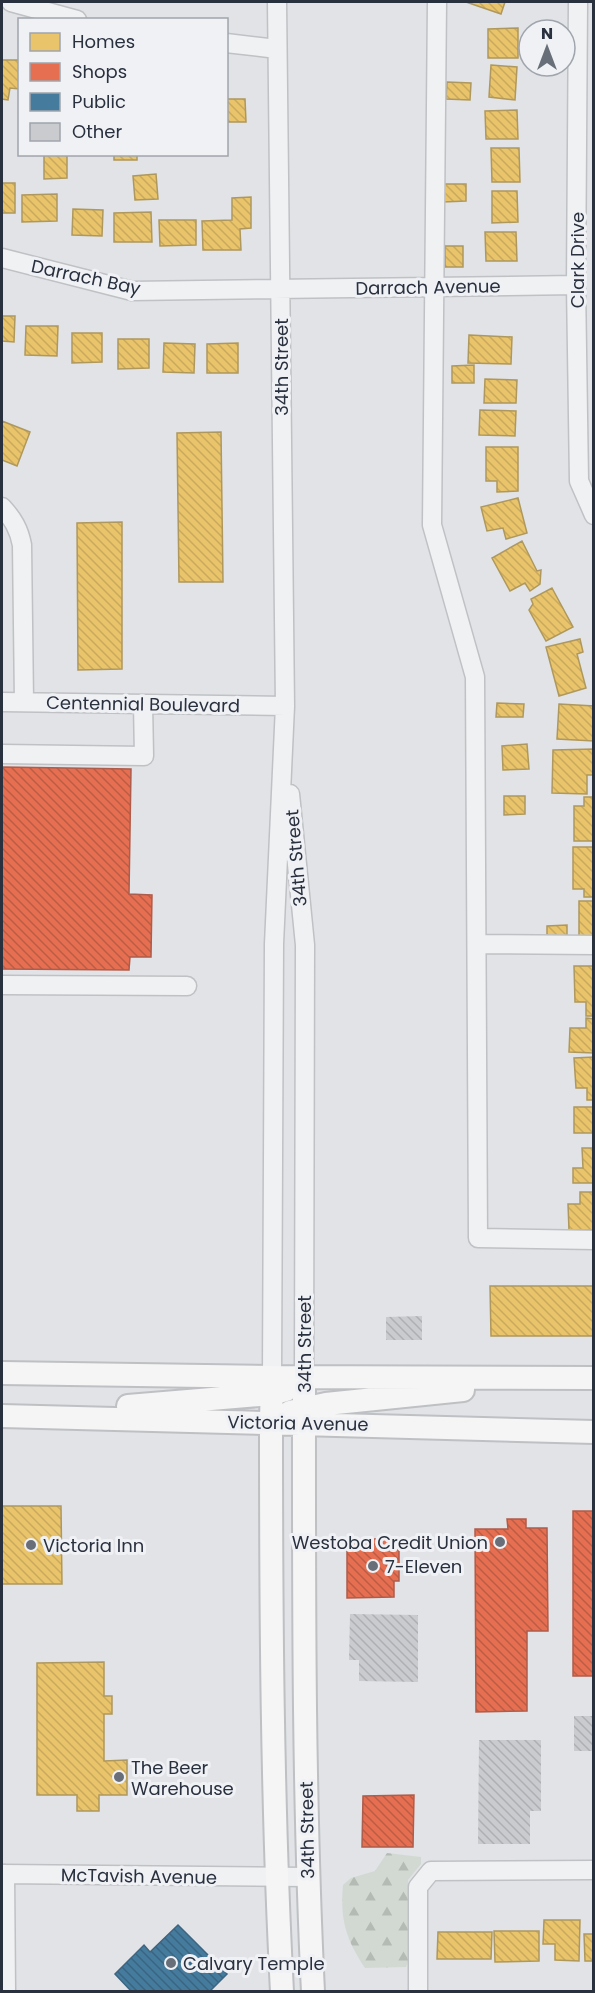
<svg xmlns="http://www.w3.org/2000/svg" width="595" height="1993" viewBox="0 0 595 1993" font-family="Poppins,sans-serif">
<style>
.forest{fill:url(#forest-firs)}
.homes{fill:url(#homes-back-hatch);stroke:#af985d;stroke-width:1.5}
.shops{fill:url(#shops-back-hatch);stroke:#ae5c4b;stroke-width:1.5}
.public{fill:url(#public-back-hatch);stroke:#3d6480;stroke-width:1.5}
.building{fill:url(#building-back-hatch)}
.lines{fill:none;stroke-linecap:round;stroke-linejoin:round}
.minor-casing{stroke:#bfc1c4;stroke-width:21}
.major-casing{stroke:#bec0c3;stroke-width:26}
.minor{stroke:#f0f1f3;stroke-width:18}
.major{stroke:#f5f5f6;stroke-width:22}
.poi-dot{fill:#696f79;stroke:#eff1f5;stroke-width:2}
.labels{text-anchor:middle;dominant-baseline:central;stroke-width:6;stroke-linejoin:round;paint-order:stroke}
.street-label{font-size:18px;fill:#29303e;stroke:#eff1f5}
.poi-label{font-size:18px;fill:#29303e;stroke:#eff1f5;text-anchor:start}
</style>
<defs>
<pattern id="forest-firs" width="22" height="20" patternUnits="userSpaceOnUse" patternTransform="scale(1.5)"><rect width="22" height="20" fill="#d2d9d2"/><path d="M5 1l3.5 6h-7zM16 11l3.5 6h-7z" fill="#b4bbb5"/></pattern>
<pattern id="homes-back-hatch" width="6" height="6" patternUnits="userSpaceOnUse" patternTransform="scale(1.5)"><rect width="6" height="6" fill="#e9c46a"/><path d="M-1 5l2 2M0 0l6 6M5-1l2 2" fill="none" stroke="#c8a95d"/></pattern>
<pattern id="shops-back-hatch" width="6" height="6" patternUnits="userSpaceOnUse" patternTransform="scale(1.5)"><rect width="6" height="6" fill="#e76f51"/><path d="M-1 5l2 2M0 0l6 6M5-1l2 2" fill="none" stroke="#bb5c45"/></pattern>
<pattern id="public-back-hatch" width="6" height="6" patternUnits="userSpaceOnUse" patternTransform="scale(1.5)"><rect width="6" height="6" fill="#457b9d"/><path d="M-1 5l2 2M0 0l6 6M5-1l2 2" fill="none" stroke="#3a6581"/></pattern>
<pattern id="building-back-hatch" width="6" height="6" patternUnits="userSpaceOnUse" patternTransform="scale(1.5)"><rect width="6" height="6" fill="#c9cbce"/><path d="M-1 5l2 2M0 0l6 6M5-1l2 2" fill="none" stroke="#adafb2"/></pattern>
</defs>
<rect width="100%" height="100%" fill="#e1e3e6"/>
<path class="forest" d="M387,1853L421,1857V1864L408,1880L413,1949L406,1967L365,1968C346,1939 340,1920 343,1885L351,1878L375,1871Z"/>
<path class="homes" d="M466,2H505L501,14Z
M518,28V58H488V29Z
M2,60H20L19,89L10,88L8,100L2,99Z
M491,65L517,67L515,100L489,97Z
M447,82L471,83L470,100L446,99Z
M226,99H245L246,122H226Z
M517,110L518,139H486L485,111Z
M491,148H519L520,182H492Z
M44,154H67V178L44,179Z
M114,154H137V160H114Z
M156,174L158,199L135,200L133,176Z
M2,183H15V213H2Z
M443,184H466V201L443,202Z
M492,191H517L518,222L492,223Z
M57,194V221L22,222V195Z
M251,197V228L240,229L241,250H203L202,221L232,220V198Z
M73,209L103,210L102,236L72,235Z
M151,212L152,242H114V213Z
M159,220H196V245L160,246Z
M485,232H516L517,261H486Z
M445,246H463V267H445Z
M2,316H15L14,342L2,341Z
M26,326H58L57,356L25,355Z
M72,333H102V362L72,363Z
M469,335L512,337L511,364L468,363Z
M118,339H149V368L118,369Z
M164,343L195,344L194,373L163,372Z
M238,343V373H207V344Z
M474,365V383H452V366Z
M485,379L517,380L516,403H484Z
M480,410L516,411L515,436L479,435Z
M2,421L30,432L17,466L2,460Z
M221,432L223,582H179L177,433Z
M486,447H518V491L497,492V481H486Z
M518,498L527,533L506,539L503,528L487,531L481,507Z
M122,522V669L78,670L77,523Z
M522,541L537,571L541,570L540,584L530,591L525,583L510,591L492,558Z
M552,588L573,627L546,641L529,610L533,604L531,599Z
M580,639L583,652L577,654L586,688L559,696L546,647Z
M497,703L524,704L523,717H496Z
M559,704L594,706V741L557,739Z
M527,744L529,769L503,770L502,746Z
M594,749V775H587V794L552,793L553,750Z
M504,796H525V814L504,815Z
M584,797H594V841H574V806H584Z
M573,847H594V897H584V889H573Z
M579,901H594V939H579Z
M567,925V941L547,942V926Z
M574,966H594V1016H586V1002H575Z
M586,1018L594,1019V1053L569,1052L570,1028H586Z
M594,1057V1100H587V1088H576L574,1058Z
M574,1107H594V1133H574Z
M582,1148H594V1183H573V1168H583Z
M580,1192H594V1230H569L568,1204H580Z
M490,1286H594V1336H491Z
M2,1506H61L62,1584H2Z
M104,1662V1696H112V1714H104V1761L127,1760V1795H99V1811H77V1795H37V1663Z
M544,1920H580L579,1961L555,1960V1944H543Z
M494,1931H539V1961L495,1962Z
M438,1932H492L491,1959H437Z
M584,1934H594V1961H585Z"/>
<path class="shops" d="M2,767L131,769L129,894L152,895L151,957H130L129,970L2,969Z
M573,1511H594V1676H573Z
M507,1519H526V1528H547L548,1631H527V1711L476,1712L475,1529H508Z
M350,1539H388L399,1550V1581H394V1597L347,1598V1544L350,1543Z
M414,1795L413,1847H362L363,1796Z"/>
<path class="public" d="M178,1925L227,1974L209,1992H132L115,1974L144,1945L150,1952Z"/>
<path class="building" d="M422,1316V1340H386V1317Z
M350,1614L418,1615V1682L359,1681V1660H349Z
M574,1716H594V1751H574Z
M479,1740H541V1811H530V1844H478Z"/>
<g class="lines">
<g class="minor-casing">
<path id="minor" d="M11,2L77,20
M437,2L432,525L475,677L478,1238L594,1240
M578,2L576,285L579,481L594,515
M226,43L277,49
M2,258L132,291L576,285
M2,507C13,519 19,529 22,545L24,702
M2,702L285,706
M2,754L144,756L143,704
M290,794L305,945L304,1377
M478,944L594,945
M2,985L187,986
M272,1377L274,944L285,706L277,2
M2,1874L307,1877
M5,1874L6,1992
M418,1992V1887L431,1871L594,1870"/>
</g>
<g class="major-casing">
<path id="major" d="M2,1373L272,1377L594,1378
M272,1377L271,1423C271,1613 272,1802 282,1992
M304,1377C304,1582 303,1787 313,1992
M128,1406L272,1394L286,1390
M290,1412L326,1404L463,1390
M2,1416L594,1432"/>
</g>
<use href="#minor" class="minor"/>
<use href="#major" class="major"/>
</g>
<g class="poi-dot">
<circle cx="500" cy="1542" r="6"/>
<circle cx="31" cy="1545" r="6"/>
<circle cx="373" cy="1566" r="6"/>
<circle cx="119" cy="1777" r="6"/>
<circle cx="171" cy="1963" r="6"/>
</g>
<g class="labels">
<g class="street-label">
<text transform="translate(577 260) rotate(-90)">Clark Drive</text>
<text transform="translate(86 277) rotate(12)">Darrach Bay</text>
<text transform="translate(428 287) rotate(-1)">Darrach Avenue</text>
<text transform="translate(281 367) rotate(-90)">34th Street</text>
<text transform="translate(143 704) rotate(1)">Centennial Boulevard</text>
<text transform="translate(296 858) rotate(-95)">34th Street</text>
<text transform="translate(304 1344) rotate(-90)">34th Street</text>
<text transform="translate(298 1423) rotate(1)">Victoria Avenue</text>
<text transform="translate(307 1830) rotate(-91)">34th Street</text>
<text transform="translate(139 1876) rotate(1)">McTavish Avenue</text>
</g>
<g class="poi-label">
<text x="488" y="1542" text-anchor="end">Westoba Credit Union</text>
<text x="43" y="1545">Victoria Inn</text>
<text x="385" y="1566">7-Eleven</text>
<text x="131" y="1767">The Beer<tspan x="131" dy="21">Warehouse</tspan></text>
<text x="183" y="1963">Calvary Temple</text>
</g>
</g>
<rect width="595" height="1993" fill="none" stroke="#29303e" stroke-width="6"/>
<rect x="18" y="18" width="210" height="138" fill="#eff1f5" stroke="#a0a4ac" stroke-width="1.5"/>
<rect x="30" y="33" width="30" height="18" fill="#e9c46a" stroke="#a0a4ac" stroke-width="1.5"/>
<text x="72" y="48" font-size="18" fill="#29303e">Homes</text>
<rect x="30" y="63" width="30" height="18" fill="#e76f51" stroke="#a0a4ac" stroke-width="1.5"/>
<text x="72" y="78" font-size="18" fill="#29303e">Shops</text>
<rect x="30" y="93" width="30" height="18" fill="#457b9d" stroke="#a0a4ac" stroke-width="1.5"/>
<text x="72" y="108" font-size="18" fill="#29303e">Public</text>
<rect x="30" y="123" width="30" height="18" fill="#c9cbce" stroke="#a0a4ac" stroke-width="1.5"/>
<text x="72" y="138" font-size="18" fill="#29303e">Other</text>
<g transform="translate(547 48)"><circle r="28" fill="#eff1f5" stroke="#a0a4ac" stroke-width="1.5"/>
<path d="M0-4.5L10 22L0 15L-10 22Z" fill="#696f79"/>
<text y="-9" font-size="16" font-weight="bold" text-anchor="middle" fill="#29303e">N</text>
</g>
</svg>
